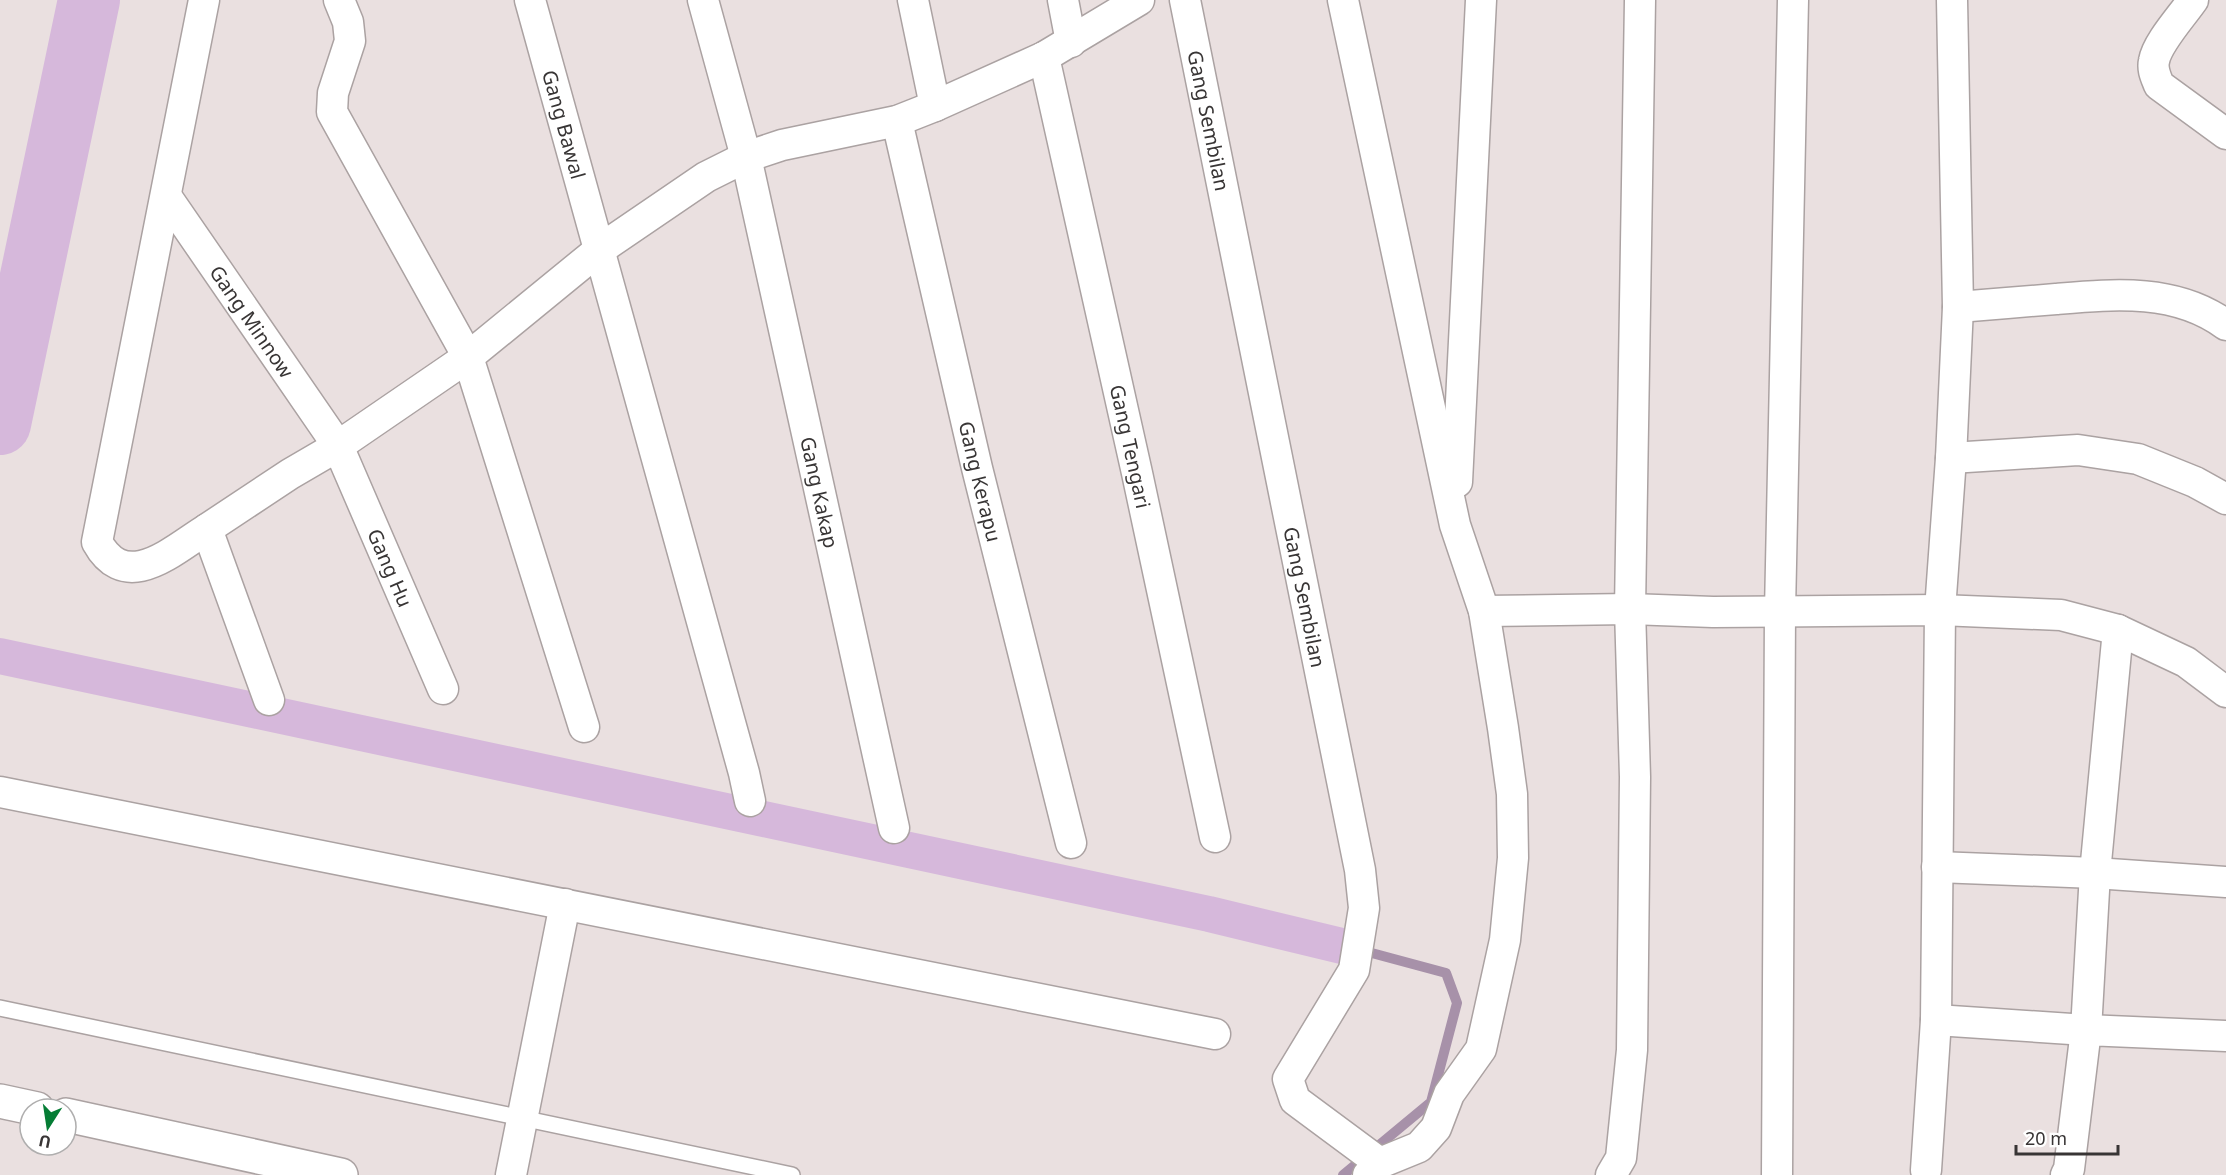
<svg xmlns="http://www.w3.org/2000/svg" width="2226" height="1175" viewBox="0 0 2226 1175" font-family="'Noto Sans',sans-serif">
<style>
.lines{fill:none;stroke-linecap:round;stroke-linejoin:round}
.stream{stroke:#a791a9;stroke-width:10}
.canal{stroke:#d6b8db;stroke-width:36}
.river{stroke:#d6b8db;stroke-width:62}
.service-casing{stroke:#aba2a2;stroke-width:18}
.minor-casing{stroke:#aba2a2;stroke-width:33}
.secondary-casing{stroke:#aba2a2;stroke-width:36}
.service{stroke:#fff;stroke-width:15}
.minor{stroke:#fff;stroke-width:30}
.secondary{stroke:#fff;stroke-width:33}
.labels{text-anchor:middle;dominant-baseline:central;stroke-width:6;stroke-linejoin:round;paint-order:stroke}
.street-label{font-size:20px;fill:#383535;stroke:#fff}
</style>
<rect width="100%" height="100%" fill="#eae0e0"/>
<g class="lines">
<path class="stream" d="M1343,1175L1431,1102L1457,1003L1446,973L1368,952"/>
<path class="canal" d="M0,656L1209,914L1350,948"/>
<path class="river" d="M0,424L89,0"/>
<g class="service-casing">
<path id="service" d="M0,1008L792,1175"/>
</g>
<g class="minor-casing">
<g id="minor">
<path d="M204,0L97,542C126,595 173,550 207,529"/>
<path d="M339,0L348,22L350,41L333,93L332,112L468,357L584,727"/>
<path id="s1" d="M530,0L744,773L750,801"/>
<path id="s2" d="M703,0L746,157L894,828"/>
<path d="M913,0L935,106"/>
<path d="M1063,0L1071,42"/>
<path id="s3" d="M1185,0L1360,870L1364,908L1354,970L1288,1079L1295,1100L1380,1163"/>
<path d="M1343,0L1455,525L1484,611L1503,728L1512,794L1513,858L1505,940L1481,1049L1449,1094L1436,1128L1419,1147L1380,1163L1368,1175"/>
<path d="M2193,0C2182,16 2157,43 2154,61C2152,70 2156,77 2159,85L2226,134"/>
<path id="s4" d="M1044,57L1137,473L1215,837"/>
<path id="s5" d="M897,121L977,468L1071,843"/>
<path id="s6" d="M166,196L338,446L443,689"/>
<path d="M1958,307C1991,304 2023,302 2056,299C2114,294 2176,288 2226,325"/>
<path d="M1951,458L2078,450L2138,459L2195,482L2226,499"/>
<path d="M1457,482L1481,0"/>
<path d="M1484,611L1630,609L1713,612L1940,610L2061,615L2118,630L2186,662L2226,692"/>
<path d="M269,700L207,529L290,474L338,446L468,357L599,250L706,177L746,157L782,145L897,121L935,106L1044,57L1139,0"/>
<path d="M0,792L1215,1034"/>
<path d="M1937,867L2095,873L2226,882"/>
<path d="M1936,1020L2086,1030L2095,873L2118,630"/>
<path d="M1926,1170L1936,1020L1940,610L1951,458L1958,307L1952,0"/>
<path d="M511,1175L565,904"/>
<path d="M1611,1175L1621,1158L1632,1050L1635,777L1630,609L1640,0"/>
<path d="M1777,1175L1780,611L1793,0"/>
<path d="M2066,1175L2069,1169L2086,1030L2226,1036"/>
</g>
</g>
<g class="secondary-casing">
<path id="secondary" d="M0,1101L37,1109
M66,1115L341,1175"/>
</g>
<use href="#service" class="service"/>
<use href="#minor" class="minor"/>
<use href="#secondary" class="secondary"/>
</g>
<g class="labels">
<g class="street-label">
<text stroke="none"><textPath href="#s3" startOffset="123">Gang Sembilan</textPath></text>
<text stroke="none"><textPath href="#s1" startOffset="129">Gang Bawal</textPath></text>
<text stroke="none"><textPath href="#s6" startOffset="152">Gang Minnow</textPath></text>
<text stroke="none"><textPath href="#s4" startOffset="399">Gang Tengari</textPath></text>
<text stroke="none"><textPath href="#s5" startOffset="370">Gang Kerapu</textPath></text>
<text stroke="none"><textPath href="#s2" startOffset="506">Gang Kakap</textPath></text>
<text stroke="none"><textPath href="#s6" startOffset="436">Gang Hu</textPath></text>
<text stroke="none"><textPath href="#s3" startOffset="609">Gang Sembilan</textPath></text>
</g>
</g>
<g transform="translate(48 1127) rotate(192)"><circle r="28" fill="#ffffff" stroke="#afaeae" stroke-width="1.5"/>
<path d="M0-4.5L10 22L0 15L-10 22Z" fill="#057d35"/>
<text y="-9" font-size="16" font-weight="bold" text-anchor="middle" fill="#383535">U</text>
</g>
<path d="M2016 1145v9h102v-9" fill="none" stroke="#383535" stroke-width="3"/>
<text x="2025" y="1145" font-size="18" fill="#383535" stroke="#ffffff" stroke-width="4.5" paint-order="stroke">20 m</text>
</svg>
